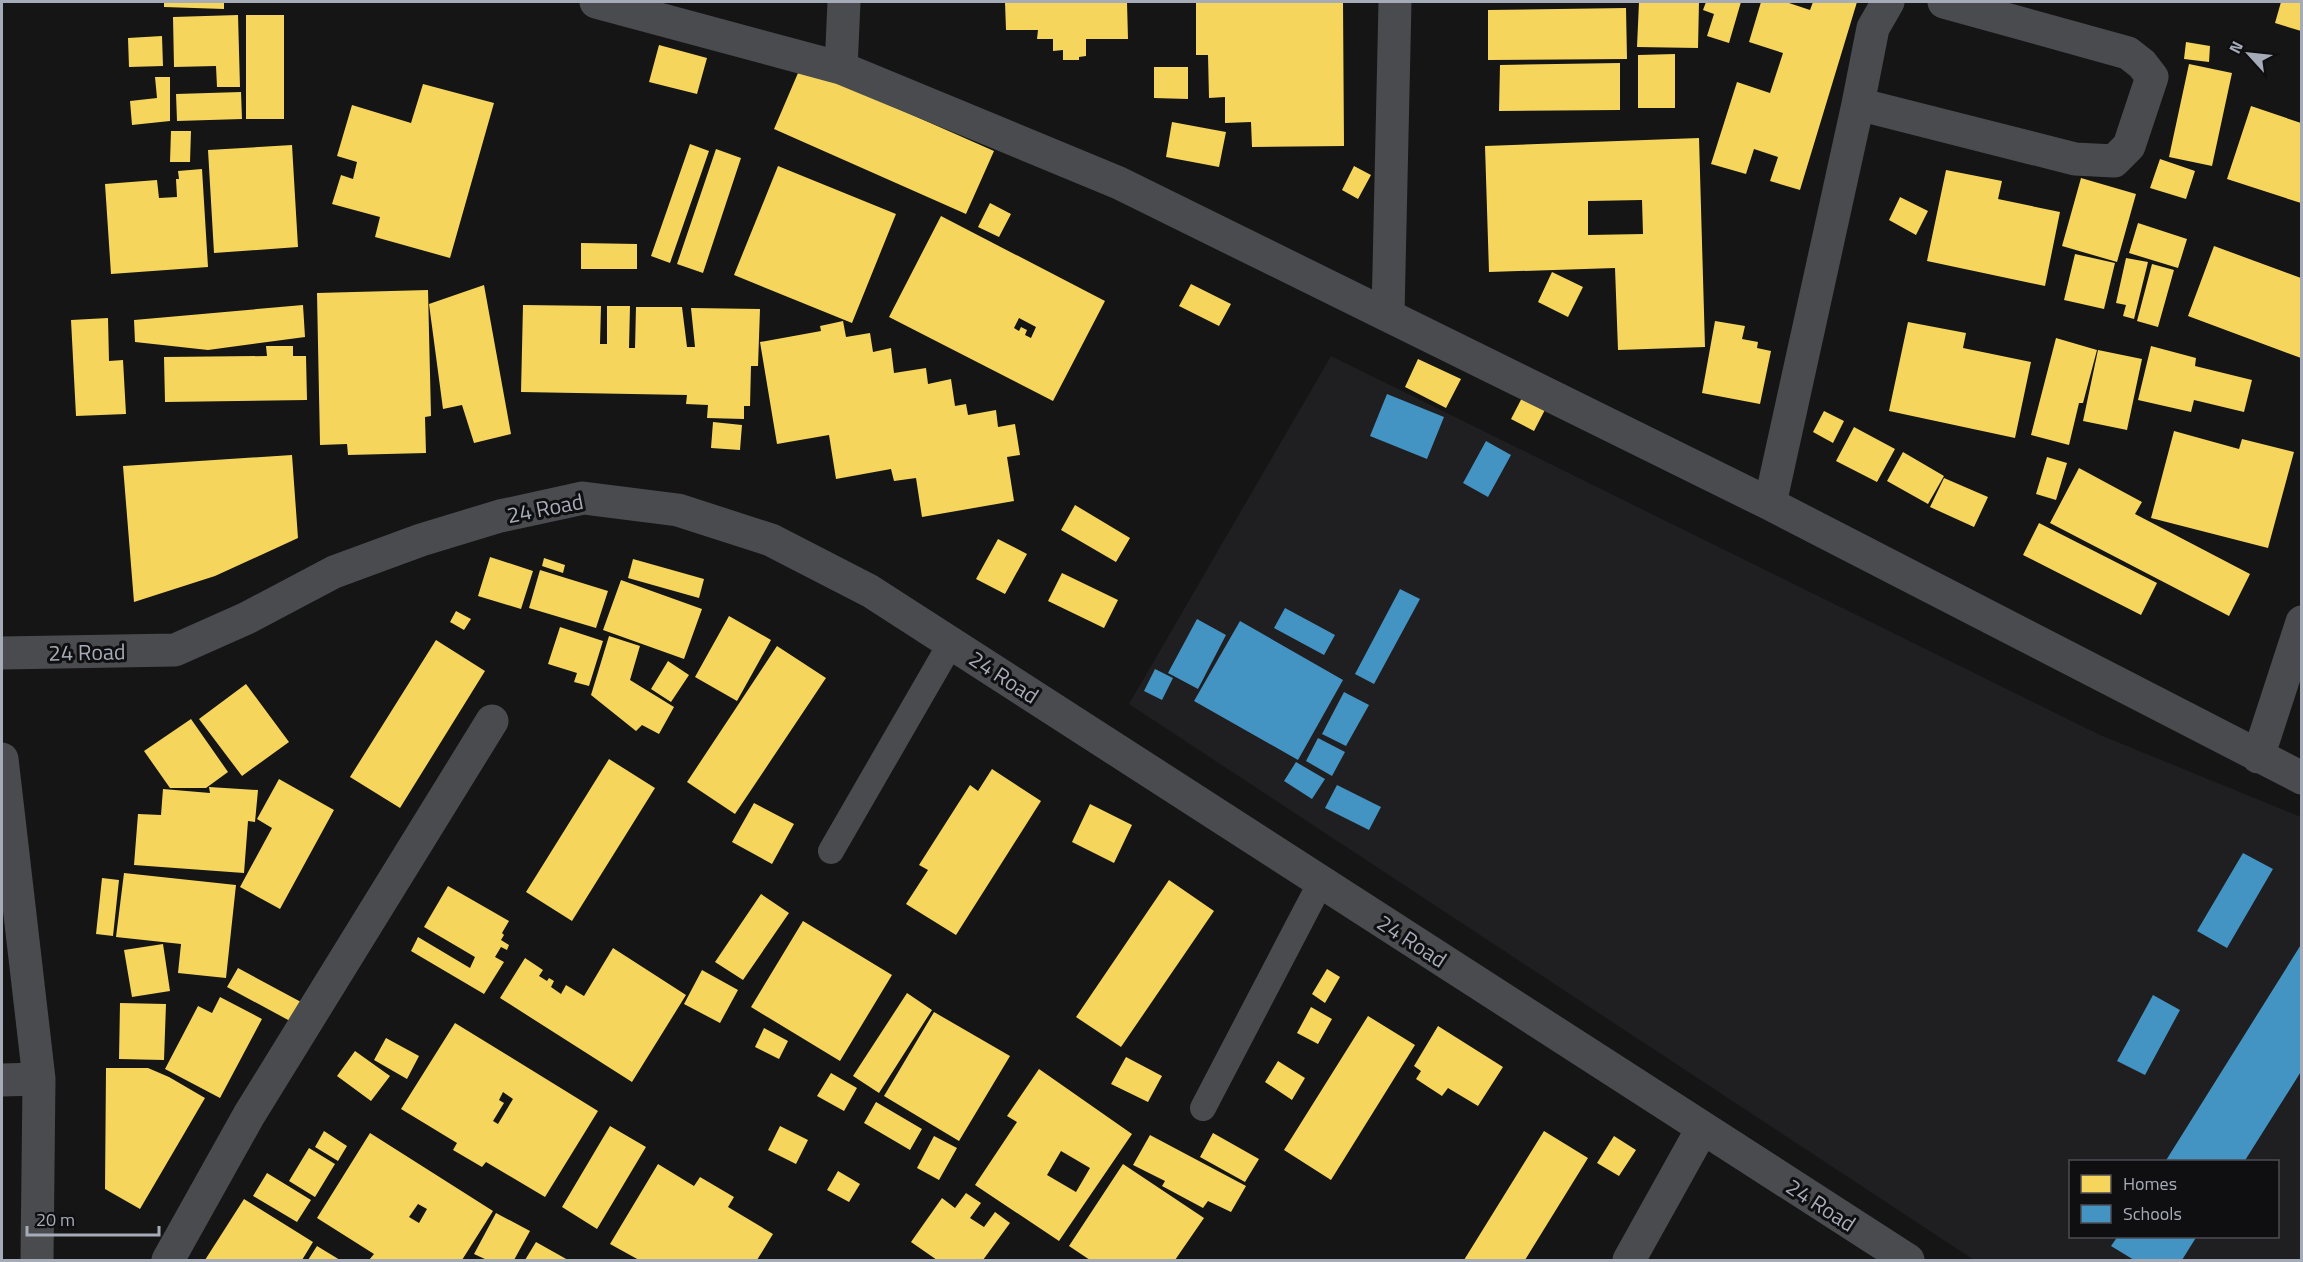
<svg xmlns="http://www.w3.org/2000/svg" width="2303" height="1262" viewBox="0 0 2303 1262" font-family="'Titillium Web',sans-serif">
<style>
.built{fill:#1f1f21;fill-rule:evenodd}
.homes{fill:#f6d55c;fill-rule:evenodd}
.schools{fill:#4393c3}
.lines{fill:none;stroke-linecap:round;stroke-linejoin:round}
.lane{stroke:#494b4e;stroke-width:26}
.street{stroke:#494b4e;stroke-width:33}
.labels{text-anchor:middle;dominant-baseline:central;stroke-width:6;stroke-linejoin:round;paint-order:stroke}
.street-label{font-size:22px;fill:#a6acb7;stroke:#0f0f11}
</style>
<rect width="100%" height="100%" fill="#151515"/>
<path class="built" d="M1331,356L2100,735L2301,817V1260H1974L1129,704ZM2070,1162H2278V1236H2070Z"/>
<path class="homes" d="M164,2H224V9L164,7Z
M1005,2H1127L1128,39H1086V56L1079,57V60H1063V50L1053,51V39H1037L1038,30H1006Z
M1196,2H1343L1344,146L1252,147L1251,122L1225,123V97L1209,98L1208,55H1196Z
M1639,2H1699L1698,48L1637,47Z
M1706,2H1741L1729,43L1707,36L1714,14L1703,10Z
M1761,2H1786L1810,10L1813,2H1857L1800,190L1770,181L1778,157L1754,149L1746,174L1711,164L1737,82L1770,93L1783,53L1749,42Z
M2281,2H2301V31L2275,23Z
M1626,8L1627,59L1488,60V10Z
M238,15L240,87H217L216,66L174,67L173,17Z
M246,15H284V119H246Z
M162,36L163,66L129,67L128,38Z
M2186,42L2210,46L2209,62L2184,59Z
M659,45L707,58L697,94L649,82Z
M1675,54V108H1638V55Z
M1620,63V110L1499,111L1500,65Z
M2189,64L2232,73L2212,166L2169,157Z
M801,66L994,151L966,214L774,129Z
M1154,67H1188V99L1154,98Z
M155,77H170V121L132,125L130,101L157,98Z
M423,84L494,103L450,258L375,237L380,217L332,204L341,175L353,179L357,162L337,156L352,105L411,123Z
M241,92L242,119L177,121L176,94Z
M2251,106L2301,123V203L2227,179Z
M1172,122L1226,132L1219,167L1166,157Z
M171,131H191L190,162H170Z
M1699,138L1705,347L1618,350L1615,268L1489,272L1485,146ZM1642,200L1643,234L1588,235V201Z
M690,144L709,151L670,263L651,256Z
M292,145L298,247L214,253L208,150Z
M716,149L741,158L703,273L677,264Z
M2160,159L2195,171L2186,199L2150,188Z
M778,166L896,214L852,323L734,275Z
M1354,166L1371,175L1358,199L1342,190Z
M202,169L208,267L111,274L105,184L157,180L159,198L177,197L176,179H179L178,171Z
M1946,170L2002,181L1998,199L2060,212L2045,286L1927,261Z
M2081,178L2136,194L2117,262L2062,246Z
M1900,197L1928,211L1916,235L1889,220Z
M990,203L1011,214L999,237L978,227Z
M941,216L1105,301L1053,401L889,317ZM1019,318L1036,327L1031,338L1025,335L1027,330L1021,327L1019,331L1014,328Z
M2138,223L2187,239L2178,268L2129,253Z
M581,243L637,244V269H581Z
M2214,246L2301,278V358L2188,316Z
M2075,254L2115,263L2104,309L2064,300Z
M2126,258L2148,262L2134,319L2123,316L2126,305L2116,303Z
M2152,264L2174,270L2158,327L2137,321Z
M1552,272L1583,287L1568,317L1538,302Z
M1191,284L1231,304L1219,326L1179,306Z
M484,285L511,434L474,443L462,405L443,409L429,304Z
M428,290L431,416L425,417L426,453L348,455L347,444L320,445L317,293Z
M303,305L305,337L208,350L135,342L134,320Z
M523,305L601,306L600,344H607V306H630L629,348H635L636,307H682L687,347H695L691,308L760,309L758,366H751L750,406H744V419L707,418L708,405L686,404L687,395L521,392Z
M108,318L109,361L123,360L126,414L76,416L71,320Z
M843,321L846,337L870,333L873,352L891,348L894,373L926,368L928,384L951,379L955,406L966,404L968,415L996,410L998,427L1015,424L1020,455L1007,457L1014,501L922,517L916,478L894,481L891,469L836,479L829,435L777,444L760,342L821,331L820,326Z
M1715,321L1745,326L1742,339L1758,342L1757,348L1771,351L1760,404L1702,393Z
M1908,322L1966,333L1963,348L2031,362L2015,438L1889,411Z
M2056,338L2097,350L2083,403H2079L2069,445L2031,435Z
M266,346H293V356H306L307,400L165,402L164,357L267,356Z
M2151,346L2196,358L2195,366L2252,380L2244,412L2194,400L2191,412L2138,400Z
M2098,350L2142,359L2127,430L2083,421Z
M1418,359L1461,379L1446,408L1405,387Z
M1526,390L1549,402L1534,431L1511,419Z
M1824,411L1844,421L1833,443L1813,432Z
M713,422L742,425L740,450L711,448Z
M1854,427L1895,449L1877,482L1836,461Z
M2174,431L2239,449L2242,439L2294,452L2268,548L2151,518Z
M1903,452L1944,476L1928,504L1887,481Z
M292,455L298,538L215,576L134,602L123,466Z
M2047,457L2067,463L2056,500L2036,494Z
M2079,468L2142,502L2135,514L2250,574L2229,616L2050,523Z
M1944,478L1988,497L1974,527L1930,507Z
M1075,505L1130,538L1116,562L1061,530Z
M2039,523L2157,583L2141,615L2023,555Z
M998,539L1027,554L1005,594L976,579Z
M490,557L533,571L521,609L478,596Z
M544,558L565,565L563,573L542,566Z
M633,559L704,579L699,598L628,578Z
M540,570L608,591L596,628L529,608Z
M1062,573L1118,600L1104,628L1048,601Z
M621,580L702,609L684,659L603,630Z
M456,611L471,619L464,630L450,622Z
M729,616L771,640L737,701L695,677Z
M560,627L603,641L589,686L574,682L577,673L548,664Z
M609,636L640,646L630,680L674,707L659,734L642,725L636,731L591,695Z
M436,640L485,671L400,808L350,777Z
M777,646L826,678L735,814L687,782Z
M668,661L689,675L671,702L651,689Z
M246,684L289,742L242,776L199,719Z
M191,719L228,772L206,788H170L144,751Z
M609,759L655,788L572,921L526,892Z
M992,769L1041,801L956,935L906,904L928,870L919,865L970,785L978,791Z
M279,779L334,810L280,909L240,887L272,828L257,819Z
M209,787L258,790L255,822L248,821L244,873L134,865L138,814L161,815L163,789L210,793Z
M754,803L794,824L772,864L732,842Z
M1090,804L1132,825L1114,863L1072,842Z
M124,873L236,885L226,978L178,973L181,944L116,937Z
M102,878L119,880L113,936L96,934Z
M1169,880L1214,911L1121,1047L1076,1017Z
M448,886L509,921L502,933L504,935L501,940L509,945L507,950L501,947L495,957L504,962L484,994L411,951L418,937L470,968L475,957L424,927Z
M761,894L789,913L743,980L715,962Z
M803,921L892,975L840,1061L751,1007Z
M163,944L170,991L132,997L124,950Z
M613,948L686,995L632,1082L500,998L525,958L543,970L539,976L547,981L549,978L554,981L551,987L561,994L566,985L584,996Z
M238,968L301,1002L290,1021L227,987Z
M1327,969L1340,977L1325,1003L1312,994Z
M702,970L738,990L720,1023L684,1004Z
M907,993L932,1010L879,1093L853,1076Z
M220,997L262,1019L220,1098L165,1069L198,1006L212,1013Z
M120,1003L166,1004L164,1060L119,1059Z
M1311,1007L1332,1019L1318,1044L1297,1033Z
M934,1012L1010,1056L959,1141L884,1096Z
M1368,1016L1415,1045L1331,1180L1284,1150Z
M455,1023L598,1111L545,1197L486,1162L482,1167L453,1150L457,1143L401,1109ZM503,1092L513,1099L498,1124L493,1121L504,1103L499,1100Z
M1438,1026L1503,1067L1478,1106L1448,1088L1442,1096L1416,1079L1421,1071L1414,1066Z
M764,1028L788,1041L779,1059L755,1047Z
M386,1038L419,1056L407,1079L374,1060Z
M355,1051L390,1076L371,1101L337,1076Z
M1126,1057L1162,1076L1148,1102L1111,1084Z
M1278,1061L1305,1078L1292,1100L1265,1082Z
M106,1068H148L169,1077L205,1098L140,1209L105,1189Z
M1039,1069L1132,1134L1059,1241L975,1185L1017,1122L1007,1116ZM1061,1151L1090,1168L1076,1192L1047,1175Z
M831,1073L857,1088L844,1111L817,1096Z
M876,1102L922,1129L910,1150L864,1123Z
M610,1126L646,1147L597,1229L562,1207Z
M780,1126L808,1140L796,1164L768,1150Z
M324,1131L347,1146L338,1161L315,1147Z
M1544,1131L1588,1158L1525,1260H1464Z
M370,1133L493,1211L462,1260H369L374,1254L317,1218ZM418,1204L427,1209L419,1223L409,1217Z
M1213,1133L1259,1159L1245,1182L1200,1157Z
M1150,1135L1246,1186L1231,1212L1208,1201L1203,1208L1162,1186L1165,1181L1133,1165Z
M934,1136L957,1148L939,1180L917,1168Z
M1614,1136L1636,1150L1619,1176L1597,1163Z
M309,1148L335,1164L315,1197L289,1181Z
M658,1164L694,1186L700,1177L734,1197L728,1207L773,1234L757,1260H639L610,1244Z
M1123,1164L1204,1218L1175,1260H1090L1069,1246Z
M838,1171L860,1184L849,1202L827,1190Z
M267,1173L311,1200L297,1222L253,1196Z
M966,1193L981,1203L970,1218L984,1227L995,1212L1010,1223L983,1260H937L911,1242L942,1198L955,1208Z
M244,1199L313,1242L302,1260H205Z
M496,1213L530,1231L514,1260H487L474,1254Z
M536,1242L568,1260H525Z
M317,1246L340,1260H308Z"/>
<path class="schools" d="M1387,394L1444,417L1427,459L1370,436Z
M1486,441L1511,455L1488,497L1463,483Z
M1400,589L1420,599L1374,684L1355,674Z
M1285,608L1335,635L1324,655L1274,628Z
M1197,619L1226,635L1198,689L1168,673Z
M1240,621L1343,680L1298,760L1194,701Z
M1155,669L1173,678L1162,700L1144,691Z
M1344,692L1369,705L1346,746L1322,734Z
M1318,738L1345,752L1332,776L1306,761Z
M1296,762L1325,779L1312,799L1284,781Z
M1337,785L1381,807L1369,830L1325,808Z
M2243,853L2273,869L2227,948L2197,931Z
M2302,943V1070L2244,1162H2165Z
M2153,995L2180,1010L2145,1075L2117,1061Z
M2118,1236H2197L2182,1260H2134L2111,1246Z"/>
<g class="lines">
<path class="lane" d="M831,851L951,643
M1203,1108L1321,882"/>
<path class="street" d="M596,2L841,68L1119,183L1770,504L2302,778
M1888,2L1873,28L1858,104L2075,159L2114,161L2129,146L2152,77L2142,64L2128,53L1944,2
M841,68L844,2
M1388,314L1395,2
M1770,504L1858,104
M2,653L175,650L247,618L334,572L421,540L500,516L583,498L678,510L771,540L870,591L1908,1260
M2258,757L2302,622
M2,759L39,1079L37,1260
M2,1080L39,1079
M168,1260L249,1115L492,721
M1629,1260L1702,1129"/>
</g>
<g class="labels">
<g class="street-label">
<text transform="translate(545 508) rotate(-11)">24 Road</text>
<text transform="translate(87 652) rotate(-1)">24 Road</text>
<text transform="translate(1004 677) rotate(33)">24 Road</text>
<text transform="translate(1412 941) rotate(33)">24 Road</text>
<text transform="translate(1821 1205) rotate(33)">24 Road</text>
</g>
</g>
<rect width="2303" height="1262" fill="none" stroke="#a6acb7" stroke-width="6"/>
<rect x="2069" y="1160" width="210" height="78" fill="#0f0f11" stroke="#4b4e53" stroke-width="1.5"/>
<rect x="2081" y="1175" width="30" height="18" fill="#f6d55c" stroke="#4b4e53" stroke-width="1.5"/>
<text x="2123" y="1190" font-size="18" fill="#a6acb7">Homes</text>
<rect x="2081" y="1205" width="30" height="18" fill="#4393c3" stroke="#4b4e53" stroke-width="1.5"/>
<text x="2123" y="1220" font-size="18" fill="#a6acb7">Schools</text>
<g transform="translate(2249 54) rotate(297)" stroke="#0f0f11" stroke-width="4.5" paint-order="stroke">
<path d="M0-4.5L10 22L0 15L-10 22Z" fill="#a6acb7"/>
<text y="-9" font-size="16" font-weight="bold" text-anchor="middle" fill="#a6acb7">N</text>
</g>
<path d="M27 1226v9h132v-9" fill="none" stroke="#a6acb7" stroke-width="3"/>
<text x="36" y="1226" font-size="18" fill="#a6acb7" stroke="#0f0f11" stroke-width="4.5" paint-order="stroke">20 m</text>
</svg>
